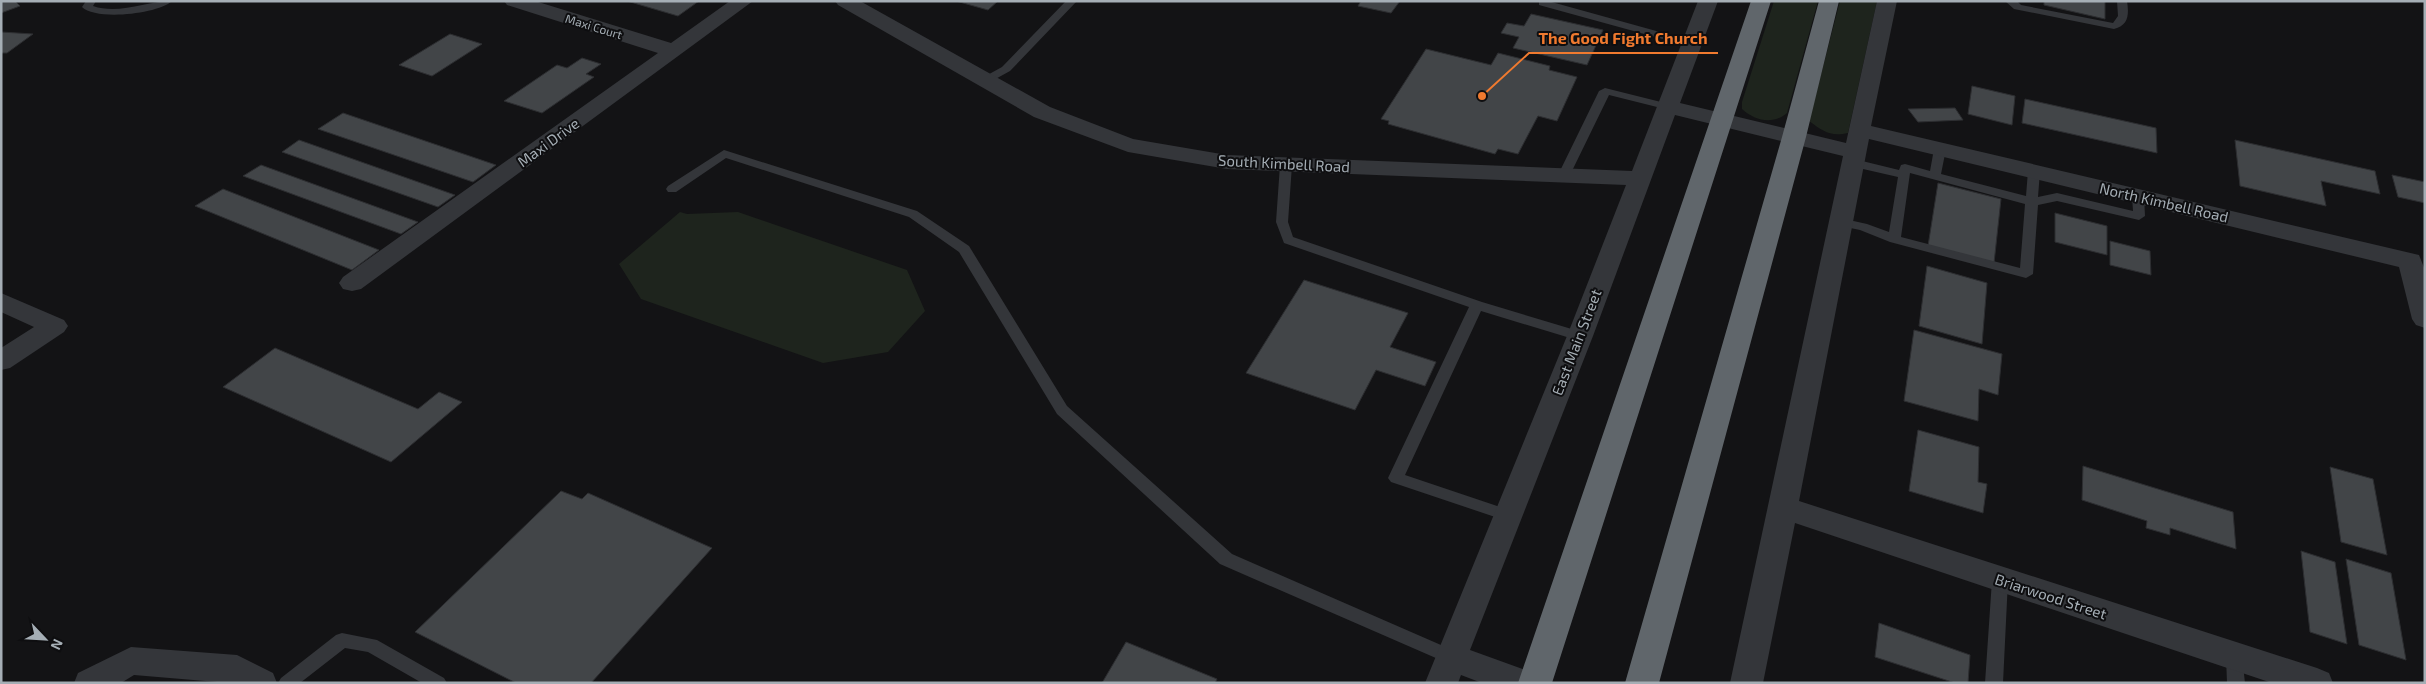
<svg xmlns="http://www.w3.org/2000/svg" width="2426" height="684" viewBox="0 0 2426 684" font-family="'Exo 2',sans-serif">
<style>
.green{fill:#1e241d}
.building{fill:#424548;stroke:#2d2e31}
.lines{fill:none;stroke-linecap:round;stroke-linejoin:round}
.lane{fill:#34363a;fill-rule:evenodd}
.street{fill:#34363a;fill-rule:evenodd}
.highway{fill:#60666b;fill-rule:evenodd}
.labels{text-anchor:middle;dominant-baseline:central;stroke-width:4;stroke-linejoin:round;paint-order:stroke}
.far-street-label{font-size:12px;fill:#a5aeb5;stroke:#0e0e10}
.street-label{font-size:15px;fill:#a5aeb5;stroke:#0e0e10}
.leader{fill:none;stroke:#f07a2f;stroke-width:2}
.callout-dot{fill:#f07a2f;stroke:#0e0e10;stroke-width:2}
.callout-label{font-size:16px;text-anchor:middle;font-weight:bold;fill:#f07a2f;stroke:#0e0e10;stroke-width:4;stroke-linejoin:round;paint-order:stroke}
</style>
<rect width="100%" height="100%" fill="#131315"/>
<path class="green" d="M1774,1H1818L1787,113C1773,125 1755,121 1742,109V102Z
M1840,1H1877L1848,133C1830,137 1823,131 1809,121Z
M680,212L687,214L738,212L907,270L925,311L888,352L823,363L641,299L619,264Z"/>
<path class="building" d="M1,1H15L20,6L1,13Z
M627,1H699L678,16Z
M956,1H998L988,10Z
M1361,1H1400L1391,13L1358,6Z
M2044,1H2105V19L2044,5Z
M1531,14L1603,30L1587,65L1513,48L1519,37L1501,33L1507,23L1524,26Z
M1,32L33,34L7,53H1Z
M450,34L482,44L432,76L399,65Z
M1426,49L1491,65L1498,53L1550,66L1549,70L1577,77L1557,121L1538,116L1518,154L1498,149L1495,154L1388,124L1389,121L1381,119Z
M582,58L601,64L586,74L594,77L542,113L504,101L557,65L567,68Z
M1972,86L2015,96L2012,125L1968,114Z
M2025,99L2156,128L2157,153L2022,123Z
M1955,108L1963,120L1918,122L1908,109Z
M343,113L496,165L473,182L318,129Z
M299,140L455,195L438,207L282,152Z
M2235,140L2375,171L2380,194L2321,181L2326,206L2240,186Z
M261,165L418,222L401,234L243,176Z
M2392,175L2425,182V203L2398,197Z
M1938,183L2001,199L1994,263L1928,246Z
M223,189L379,250L352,270L195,206Z
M2055,213L2107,226V255L2055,242Z
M2110,241L2150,251L2151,275L2110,265Z
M1927,266L1987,283L1982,344L1919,326Z
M1304,280L1408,313L1390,347L1436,362L1425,386L1376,370L1355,410L1246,373Z
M1914,330L2002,354L1998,395L1979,389L1978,421L1904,401Z
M275,348L418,409L439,392L462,402L391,462L223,387Z
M1918,430L1979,447L1978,482L1987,484L1983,513L1909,491Z
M2083,466L2233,512L2236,549L2170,528V535L2146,528L2147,521L2082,500Z
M2330,467L2373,479L2387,555L2341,542Z
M561,491L582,499L588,493L712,548L591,683H516L415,632Z
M2301,551L2335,562L2347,644L2310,632Z
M2346,559L2391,573L2406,660L2359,645Z
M1879,623L1970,655L1968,683H1955L1875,657Z
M1126,642L1217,679L1215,683H1102Z"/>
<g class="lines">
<path class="lane" d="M86,1H96L93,6C119,15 146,1 172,1C158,14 96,21 82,7Z
M1066,1H1077L1010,71L990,82H982V78L1002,67Z
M1539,1H1548L1696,42L1697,44L1692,47L1688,46L1539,5Z
M2005,1H2017L2021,5L2113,23L2118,16L2117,1H2127C2129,14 2129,25 2114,29L2014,9Z
M1605,88L1673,105L1675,107L1669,110L1609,95L1570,175L1564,179L1560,178L1558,175L1599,91Z
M1940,145L1946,149L1941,174L2026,196L2028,171L2034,167L2040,171L2038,197L2057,193L2133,211L2132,196L2138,192L2144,196L2145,216L2139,220L2057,201L2038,205L2033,274L2026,278L1890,242L1860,230L1836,225L1834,222L1836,219L1840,218L1867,224L1889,232L1898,177L1850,166L1848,163L1850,160L1854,159L1899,170L1901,165L1905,164L1930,171L1934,149ZM1910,173L2025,204L2020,268L1901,237Z
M724,150L917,211L969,246L1067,406L1232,554L1457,652L1459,657L1457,662L1451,664L1445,662L1220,564L1057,414L959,252L909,217L726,158L676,192H668L666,189L668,186Z
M1286,161L1292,165L1288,222L1293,237L1482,302L1585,333L1587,336L1585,339L1580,341L1481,311L1405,475L1512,511L1515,515L1512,519L1507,521L1391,482L1388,478L1469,307L1284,243L1276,222L1280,165Z
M2000,573L2006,575L2008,580L2003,683H1985L1992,580L1994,575Z
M342,633L377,640L444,678L447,683H422L368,652L345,648L300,683H278L281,678L336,635Z
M2234,649L2240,651L2242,656L2245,683H2227L2226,656L2228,651Z"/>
<path class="street" d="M504,1H535L671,43L730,1H753L361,289L352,291L343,289L339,283L343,277L658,53L507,5Z
M835,1H860L1050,107L1133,139L1227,155L1632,171L1698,1H1718L1680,103L1846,143L1877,1H1897L1871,126L2419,255L2425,270V328L2416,325L2412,319L2399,267L1869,139L1799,501L2317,668L2329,673L2333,683H2272L1795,523L1763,683H1730L1843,156L1675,115L1593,336L1470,650L1534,673L1538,683H1482L1461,675L1458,683H1425L1567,336L1626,185L1227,169L1128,152L1034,117L838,5Z
M1,293L64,320L68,326L64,332L10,368L1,370V348L34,327L1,312Z
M131,647L237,655L273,673L277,683H229L134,675L121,683H74L78,673Z"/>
<path class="highway" d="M1751,1H1771L1552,683H1518Z
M1819,1H1839L1806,137L1659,683H1625L1782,137Z"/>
</g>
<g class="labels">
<g class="far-street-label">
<text transform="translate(594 26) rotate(17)">Maxi Court</text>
</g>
<g class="street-label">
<text transform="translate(548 142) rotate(-36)">Maxi Drive</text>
<text transform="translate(1284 163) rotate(3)">South Kimbell Road</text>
<text transform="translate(2164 202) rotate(13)">North Kimbell Road</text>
<text transform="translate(1576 342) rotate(-69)">East Main Street</text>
<text transform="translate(2051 596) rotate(18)">Briarwood Street</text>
</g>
</g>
<path class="leader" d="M1482 96L1529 53H1718"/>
<circle class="callout-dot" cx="1482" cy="96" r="5"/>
<g class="callout-label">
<text x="1623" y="44">The Good Fight Church</text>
</g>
<rect width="2426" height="684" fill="none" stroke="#a5aeb5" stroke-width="5"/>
<g transform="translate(45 639) rotate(115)" stroke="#0e0e10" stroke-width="4" paint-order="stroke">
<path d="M0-4L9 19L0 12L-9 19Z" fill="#a5aeb5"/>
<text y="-8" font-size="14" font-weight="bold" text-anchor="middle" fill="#a5aeb5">N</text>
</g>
</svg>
